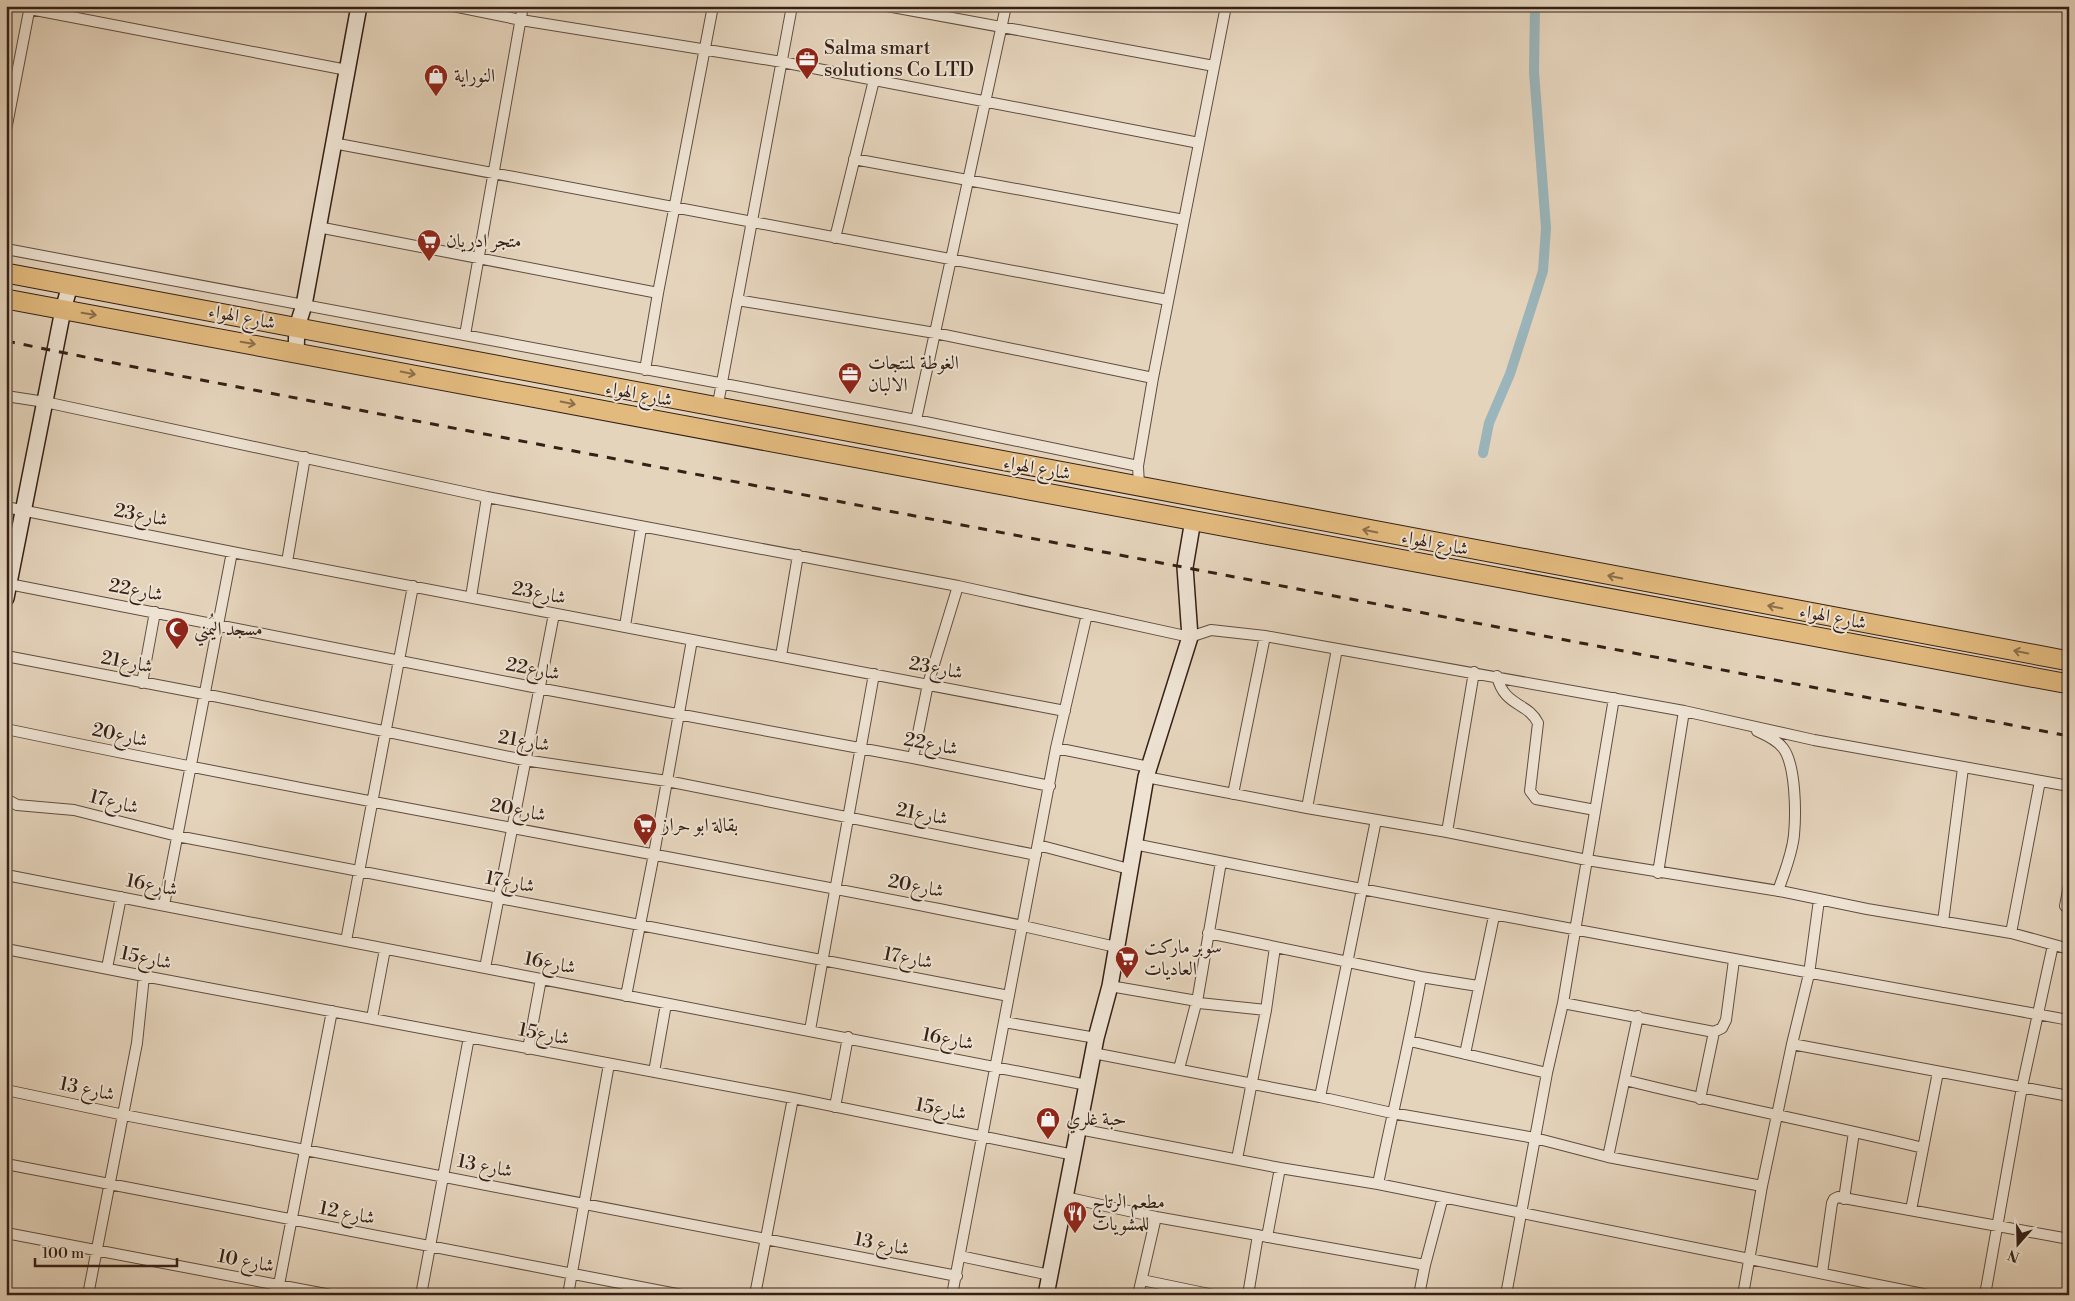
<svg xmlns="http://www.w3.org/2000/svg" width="2075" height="1301" viewBox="0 0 2075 1301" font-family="'Libre Bodoni',Amiri,serif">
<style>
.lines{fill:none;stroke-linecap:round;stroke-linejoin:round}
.canal{stroke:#9ab5bb;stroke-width:10}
.street-casing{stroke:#614d40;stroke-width:12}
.secondary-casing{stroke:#352016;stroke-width:18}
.highway-casing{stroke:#352016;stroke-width:21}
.street{stroke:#eee3d3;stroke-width:10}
.secondary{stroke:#eee3d3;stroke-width:15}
.highway{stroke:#e2ba7e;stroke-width:19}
.rail{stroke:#352016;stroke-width:3;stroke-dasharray:9 9;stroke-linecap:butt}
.oneway{stroke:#8c6d4a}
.labels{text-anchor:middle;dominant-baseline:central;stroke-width:4;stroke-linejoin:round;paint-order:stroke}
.poi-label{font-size:19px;fill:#352016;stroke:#eee3d3;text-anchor:start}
.street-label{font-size:19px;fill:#352016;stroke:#eee3d3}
</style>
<rect width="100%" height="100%" fill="#e5d4bc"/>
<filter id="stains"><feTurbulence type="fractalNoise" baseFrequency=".004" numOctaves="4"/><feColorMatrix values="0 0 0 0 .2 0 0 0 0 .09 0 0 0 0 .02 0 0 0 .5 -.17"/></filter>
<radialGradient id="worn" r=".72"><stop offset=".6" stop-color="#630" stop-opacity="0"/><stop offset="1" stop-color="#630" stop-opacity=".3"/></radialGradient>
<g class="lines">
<path class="canal" d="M1483,453L1489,423L1510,374L1543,271L1546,228L1534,72L1535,6"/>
<g class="street-casing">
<path id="street" d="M453,6L521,20L782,62L1199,143
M887,6L1214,66
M30,9L347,70
M6,130L30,6
M333,143L1168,300
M854,159L1184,220
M318,227L658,293
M835,238L874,80
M6,249L916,420L1138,466
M737,300L935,333L1153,378
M465,335L523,6
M645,370L658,293L713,6
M6,396L45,402L487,497L958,586L1190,637L1211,630L1265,636L1684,711L1814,740L2069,786
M717,409L792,6
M916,420L1006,6
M1139,486L1138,466L1153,378L1226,6
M6,507L232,552L1065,711
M287,562L305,457
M9,584L538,688L913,758L1050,786
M471,597L487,497
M625,626L641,528
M6,656L204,694L524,760L667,781L1036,855
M781,656L798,555
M1497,676C1504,707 1528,702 1538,723L1530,791L1536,799L1595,810
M142,683L155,612
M6,729C316,794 628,848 939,909L1023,926L1116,947
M1757,731C1766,735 1777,740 1783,748C1796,765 1796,814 1794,835C1792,855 1784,873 1778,891
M1056,748L1149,767
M913,758L928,684L958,586
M1146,777L1307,808L1447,832L1587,860L1785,892L1867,909L2011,933L2069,949
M1233,794L1265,636
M6,799L17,805L74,810L177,836L1009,996
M1307,808L1337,649
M1447,832L1474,672
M1134,844C1445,907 1757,963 2069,1020
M1038,845L1129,869
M1658,873L1684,711
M6,875L1087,1085
M2069,885L2065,906L2069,907
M164,905L232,552
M1943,922L1963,768
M1208,933L1421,977L1478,986
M2011,933L2040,781
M346,941L413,586
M6,949L144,976L793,1098L1074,1155
M107,968L121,897
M485,968L554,614
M1110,986L1197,1001L1199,1003L1266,1010
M626,996L654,854L692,640
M1563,1003L1714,1032L1722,1028L1726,1020L1734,960
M372,1018L385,949
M1004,1022L1096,1038
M810,1030L874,674
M1410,1041L1547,1073
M1792,1044L2069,1096
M528,1049L541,979
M1093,1053L1320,1097L1392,1113L1535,1138L1608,1157L1762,1186
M1465,1054L1494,916
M1179,1069L1198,996L1221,862
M654,1072L666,1004
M1625,1080C1724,1105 1824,1124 1923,1148
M6,1090L124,1115L957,1276
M1320,1097L1376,820
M1700,1099L1714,1032
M835,1107L848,1037
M1079,1129L1280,1168L1378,1184L1928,1295
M1608,1157L1638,1016
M1237,1159L1266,1010L1275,947
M6,1164L682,1295
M1378,1184C1392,1114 1409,1046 1421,977
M1065,1197L1156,1217L1425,1265
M1844,1199L1854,1132
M1911,1210L1938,1072
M6,1233L331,1295
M1267,1237L1280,1168
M960,1256L1050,1275
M1822,1273L1832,1203L1834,1199L1838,1197L2069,1239
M1142,1280L1214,1295
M88,1295L137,1043L144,976
M277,1295L332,1011
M421,1295L469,1037
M568,1295L609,1064
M755,1295L793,1098
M952,1295L1056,748L1087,614
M1138,1295L1156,1217
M1248,1295L1258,1235
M1419,1295L1425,1265L1443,1197
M1506,1295L1547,1073L1563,1003L1614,698
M1743,1295L1762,1186L1792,1044L1809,974L1819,900
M1985,1295L2022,1087L2053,945"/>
</g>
<g class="secondary-casing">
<path id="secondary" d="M296,352L297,327L304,305L359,6
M6,598L63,310L70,285
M1046,1295L1096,1038L1110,986L1146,777L1190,637L1185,567L1193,520"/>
</g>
<g class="highway-casing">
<path id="highway" d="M6,273C693,405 1381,533 2069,661
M6,299L2069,684"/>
</g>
<use href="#street" class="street"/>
<use href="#secondary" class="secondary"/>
<use href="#highway" class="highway"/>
<path class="rail" d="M6,341L149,370L2069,736"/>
</g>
<defs><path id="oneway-shaft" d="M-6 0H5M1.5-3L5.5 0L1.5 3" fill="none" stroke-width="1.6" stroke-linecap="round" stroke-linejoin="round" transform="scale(1.25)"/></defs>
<g class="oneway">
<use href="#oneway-shaft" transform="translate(89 314) rotate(10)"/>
<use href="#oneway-shaft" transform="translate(248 343) rotate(10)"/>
<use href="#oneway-shaft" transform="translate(408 373) rotate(11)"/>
<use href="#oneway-shaft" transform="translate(568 403) rotate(11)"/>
<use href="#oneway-shaft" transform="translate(1370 531) rotate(-169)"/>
<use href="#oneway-shaft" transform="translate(1615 577) rotate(-169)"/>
<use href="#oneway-shaft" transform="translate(1775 607) rotate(-169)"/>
<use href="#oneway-shaft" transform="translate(2021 652) rotate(-169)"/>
</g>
<defs>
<g id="office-pin" transform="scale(1.25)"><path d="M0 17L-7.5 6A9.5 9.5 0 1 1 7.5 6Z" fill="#8f2418" stroke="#eee3d3"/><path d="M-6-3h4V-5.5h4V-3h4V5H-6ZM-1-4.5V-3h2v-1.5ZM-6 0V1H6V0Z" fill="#fff"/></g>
<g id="shop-pin" transform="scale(1.25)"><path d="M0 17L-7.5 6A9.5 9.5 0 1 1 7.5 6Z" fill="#8f2418" stroke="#eee3d3"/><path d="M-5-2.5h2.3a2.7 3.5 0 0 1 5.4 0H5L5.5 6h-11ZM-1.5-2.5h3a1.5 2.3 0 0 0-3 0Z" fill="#fff"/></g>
<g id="supermarket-pin" transform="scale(1.25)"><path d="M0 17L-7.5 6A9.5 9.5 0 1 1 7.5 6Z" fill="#8f2418" stroke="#eee3d3"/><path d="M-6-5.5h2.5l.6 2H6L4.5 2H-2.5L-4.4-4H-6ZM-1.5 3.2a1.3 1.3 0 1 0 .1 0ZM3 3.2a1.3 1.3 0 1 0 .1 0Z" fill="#fff"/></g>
<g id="mosque-pin" transform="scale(1.25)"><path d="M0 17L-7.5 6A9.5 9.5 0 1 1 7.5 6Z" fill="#8f2418" stroke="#eee3d3"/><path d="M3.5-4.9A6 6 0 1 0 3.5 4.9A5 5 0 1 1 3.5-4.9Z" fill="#fff"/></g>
<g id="restaurant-pin" transform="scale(1.25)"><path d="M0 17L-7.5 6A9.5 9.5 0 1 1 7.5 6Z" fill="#8f2418" stroke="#eee3d3"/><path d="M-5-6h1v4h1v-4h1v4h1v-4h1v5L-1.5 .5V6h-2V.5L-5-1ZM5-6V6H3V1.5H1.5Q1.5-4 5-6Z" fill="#fff"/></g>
</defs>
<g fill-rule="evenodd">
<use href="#office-pin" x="807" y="59"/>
<use href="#shop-pin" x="436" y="76"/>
<use href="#supermarket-pin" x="429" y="241"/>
<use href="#office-pin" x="850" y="374"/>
<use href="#mosque-pin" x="177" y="629"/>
<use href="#supermarket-pin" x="645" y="825"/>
<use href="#supermarket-pin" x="1127" y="958"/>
<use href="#shop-pin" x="1048" y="1119"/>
<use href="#restaurant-pin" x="1075" y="1213"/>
</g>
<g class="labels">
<g class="poi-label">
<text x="824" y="48">Salma smart<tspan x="824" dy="22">solutions Co LTD</tspan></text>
<text x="454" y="76">النوراية</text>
<text x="446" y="241">متجر ادريان</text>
<text x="868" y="363">الغوطة لمنتجات<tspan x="868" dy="22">الالبان</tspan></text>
<text x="194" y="629">مسجد اليُمني</text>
<text x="662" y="825">بقالة ابو حراز</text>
<text x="1144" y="947">سوبر ماركت<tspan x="1144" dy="22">العاديات</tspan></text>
<text x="1066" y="1119">حبة غلري</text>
<text x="1092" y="1202">مطعم الرتاج<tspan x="1092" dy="22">للمشويات</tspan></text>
</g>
<g class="street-label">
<text transform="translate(242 317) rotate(11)">شارع الهواء</text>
<text transform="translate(639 394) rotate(11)">شارع الهواء</text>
<text transform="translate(1037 468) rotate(10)">شارع الهواء</text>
<text transform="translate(141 515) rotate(11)">شارع23</text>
<text transform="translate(1435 543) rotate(11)">شارع الهواء</text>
<text transform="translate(136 590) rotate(11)">شارع22</text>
<text transform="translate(539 593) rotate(11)">شارع23</text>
<text transform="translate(1833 617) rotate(11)">شارع الهواء</text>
<text transform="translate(127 662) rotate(11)">شارع21</text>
<text transform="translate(936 668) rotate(11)">شارع23</text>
<text transform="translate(533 669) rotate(11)">شارع22</text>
<text transform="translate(120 735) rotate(12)">شارع20</text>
<text transform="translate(524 741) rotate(10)">شارع21</text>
<text transform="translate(931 744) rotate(11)">شارع22</text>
<text transform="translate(114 802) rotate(14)">شارع17</text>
<text transform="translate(518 810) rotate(11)">شارع20</text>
<text transform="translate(922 814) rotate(11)">شارع21</text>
<text transform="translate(510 882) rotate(11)">شارع17</text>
<text transform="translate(152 885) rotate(11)">شارع16</text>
<text transform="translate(916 886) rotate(11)">شارع20</text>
<text transform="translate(146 958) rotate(12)">شارع15</text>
<text transform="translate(908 958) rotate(11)">شارع17</text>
<text transform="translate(550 963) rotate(11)">شارع16</text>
<text transform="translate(544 1034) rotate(11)">شارع15</text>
<text transform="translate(948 1039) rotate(11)">شارع16</text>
<text transform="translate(87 1089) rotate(12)">شارع 13</text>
<text transform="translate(941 1109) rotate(11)">شارع15</text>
<text transform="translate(485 1166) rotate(11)">شارع 13</text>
<text transform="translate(347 1213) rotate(11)">شارع 12</text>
<text transform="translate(882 1244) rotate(11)">شارع 13</text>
<text transform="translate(246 1261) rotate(11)">شارع 10</text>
</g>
</g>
<rect width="2075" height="1301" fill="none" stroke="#e5d4bc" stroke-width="25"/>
<rect x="8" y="8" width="2060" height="1286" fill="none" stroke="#352016" stroke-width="2.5"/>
<rect x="12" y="12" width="2050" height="1276" fill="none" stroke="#352016"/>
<g transform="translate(2018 1244) rotate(200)" stroke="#eee3d3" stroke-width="4" paint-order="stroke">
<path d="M0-4L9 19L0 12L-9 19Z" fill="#352016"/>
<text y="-8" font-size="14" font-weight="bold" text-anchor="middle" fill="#352016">N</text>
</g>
<path d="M35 1258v8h142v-8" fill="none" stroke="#352016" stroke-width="2.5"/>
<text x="42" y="1258" font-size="15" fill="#352016" stroke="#eee3d3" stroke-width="4" paint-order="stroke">100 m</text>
<rect width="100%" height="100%" filter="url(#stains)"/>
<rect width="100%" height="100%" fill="url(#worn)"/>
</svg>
